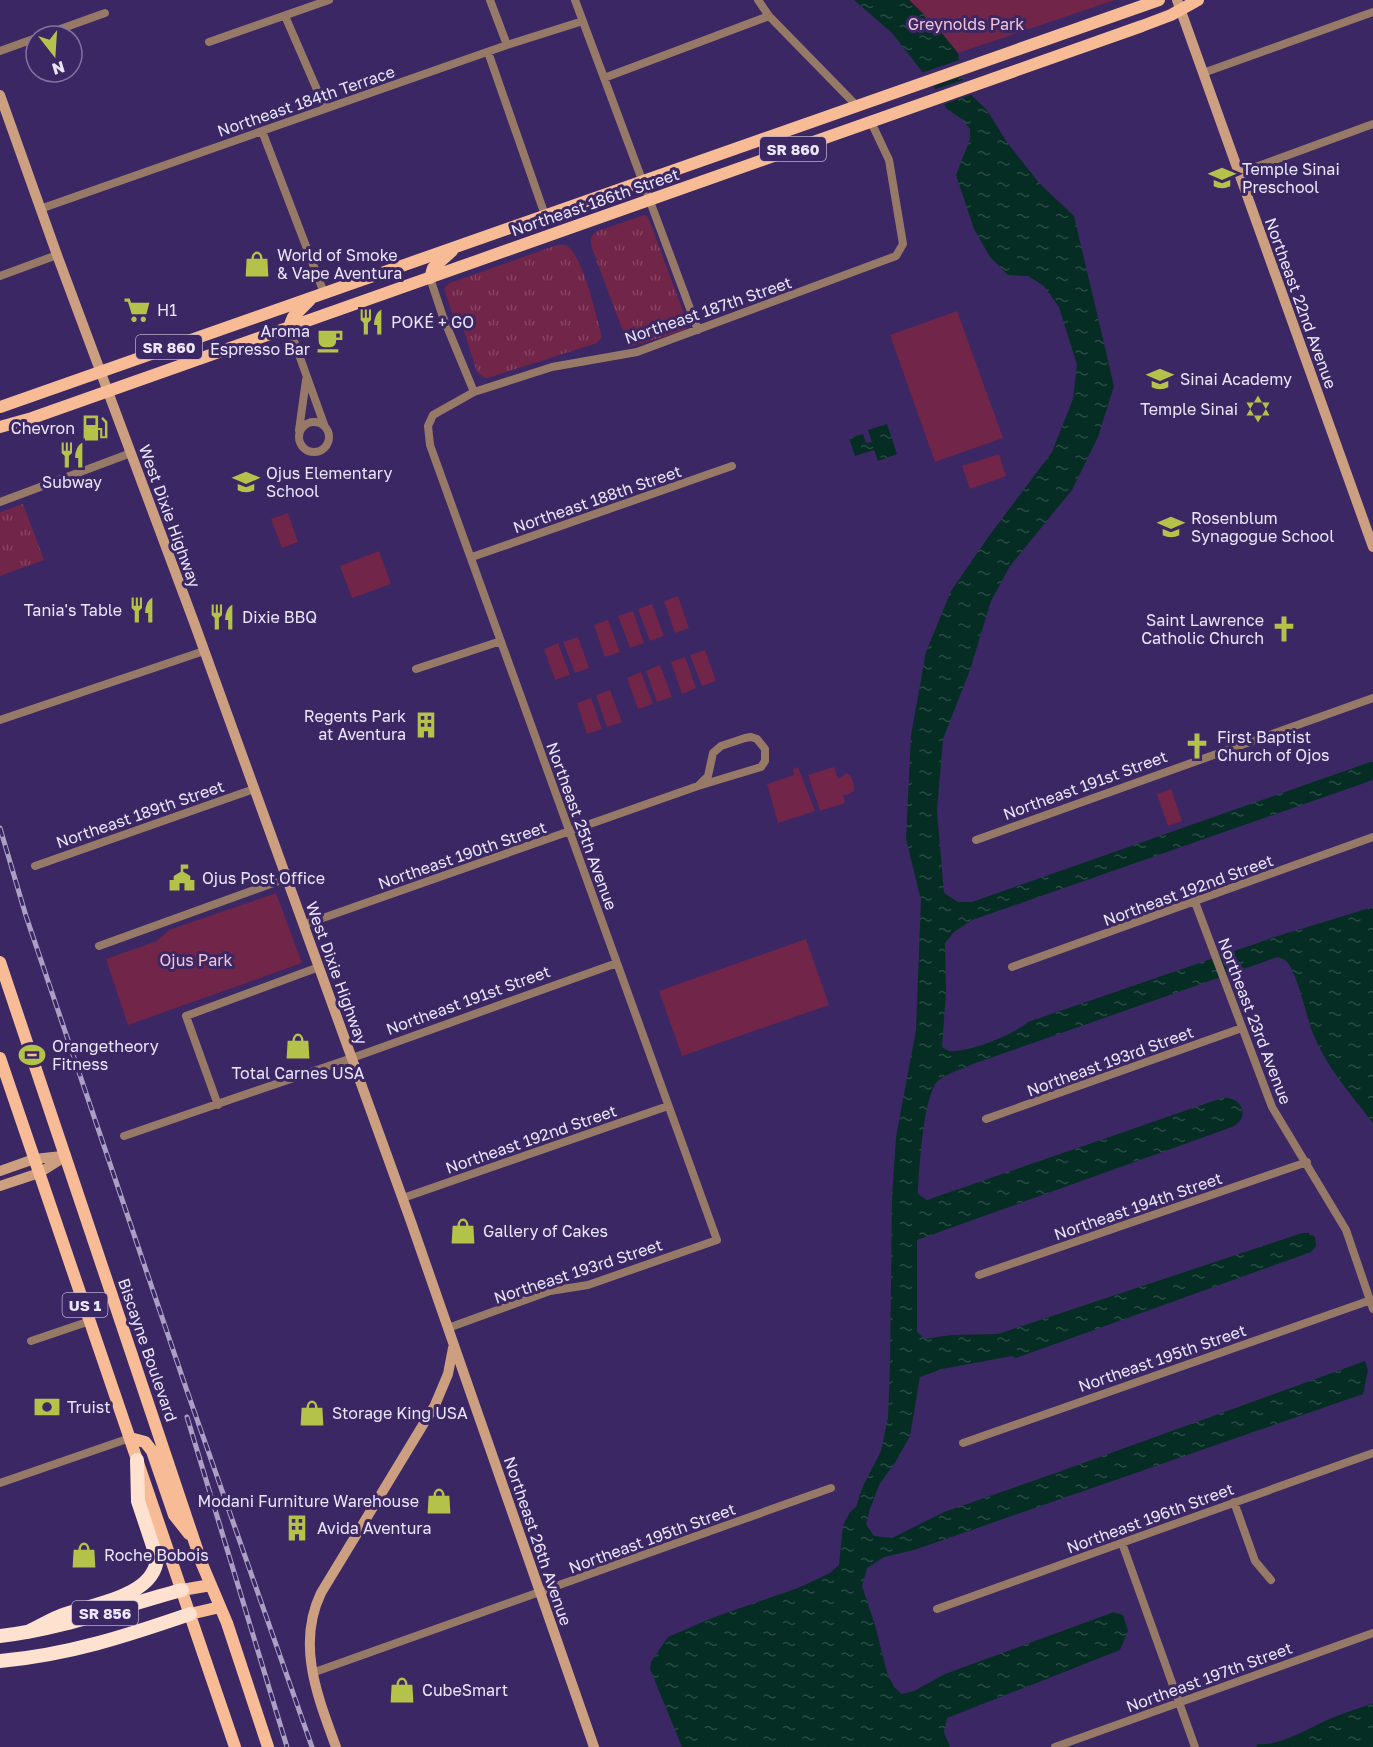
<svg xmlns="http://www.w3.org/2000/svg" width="1373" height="1747" viewBox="0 0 1373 1747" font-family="'Golos Text',sans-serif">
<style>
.grass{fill:url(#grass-tufts)}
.park{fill:#712548}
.water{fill:url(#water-ripples)}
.pier{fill:#3b2763}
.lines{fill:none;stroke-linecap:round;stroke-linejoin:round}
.street{stroke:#967a67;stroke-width:8}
.secondary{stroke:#cd9f81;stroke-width:10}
.primary{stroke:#f7bc95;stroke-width:12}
.highway{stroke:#fee2cf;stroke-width:14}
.rail-casing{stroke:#aaa0c4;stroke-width:5}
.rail{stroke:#3b2763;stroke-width:3;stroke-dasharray:9;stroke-linecap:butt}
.labels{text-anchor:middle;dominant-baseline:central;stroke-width:6;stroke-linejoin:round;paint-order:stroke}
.shield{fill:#3b2763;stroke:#b6adce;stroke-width:1.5}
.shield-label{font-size:15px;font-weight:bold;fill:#eae6fc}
.park-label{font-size:16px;fill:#f3c4d5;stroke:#3b2763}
.street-label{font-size:16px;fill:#eae6fc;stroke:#3b2763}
.poi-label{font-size:16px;fill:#eae6fc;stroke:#3b2763;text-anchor:start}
</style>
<defs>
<pattern id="grass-tufts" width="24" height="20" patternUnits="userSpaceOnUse" patternTransform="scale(1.5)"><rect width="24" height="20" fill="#712548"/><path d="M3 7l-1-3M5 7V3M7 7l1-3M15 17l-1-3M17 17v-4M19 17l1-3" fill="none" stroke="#854563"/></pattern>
<pattern id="water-ripples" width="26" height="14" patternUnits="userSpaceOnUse" patternTransform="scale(1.5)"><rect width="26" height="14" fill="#052d24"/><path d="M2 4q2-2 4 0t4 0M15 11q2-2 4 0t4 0" fill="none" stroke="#2a4b45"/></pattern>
</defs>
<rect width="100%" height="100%" fill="#3b2763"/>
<path class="grass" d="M644,215L648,217L687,322L686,330L629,347L593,251C590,242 589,236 598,231Z
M557,245H566C584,257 596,316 602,337L597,343L491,377L485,378L477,372L461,322L454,319L444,288L450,283Z
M23,504L44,560L0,576V512Z"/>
<path class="park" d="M909,0H1115L958,53L935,25Z
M957,311L1003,438L935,462L890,335Z
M999,454L1006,476L970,489L962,466Z
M288,513L298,542L282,548L271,519Z
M379,551L391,584L352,598L340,566Z
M678,596L689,628L675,633L664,601Z
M652,604L664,636L650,641L638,609Z
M633,611L644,643L630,648L618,616Z
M608,620L620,652L605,657L594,625Z
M578,637L589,668L575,673L563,642Z
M558,643L570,675L555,680L544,649Z
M705,650L716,681L702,686L690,655Z
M685,657L696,688L682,694L671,662Z
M660,665L672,697L657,702L646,671Z
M641,672L653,704L638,709L627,678Z
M610,690L622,722L607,727L596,695Z
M591,698L602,729L587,734L577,703Z
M798,767L815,811L778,823L767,784L794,775L793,769Z
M834,767L838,779L847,773C852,776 855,785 854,791L847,795L843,794L845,803L820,811L808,775Z
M1171,789L1182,821L1168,826L1157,794Z
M276,893L302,963L128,1025L106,959L157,941L169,930Z
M806,939L829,1005L682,1056L659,991Z"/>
<path class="water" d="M854,0H909L935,25L958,53L963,80L972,96L987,110L1006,141L1040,184L1074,216L1114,386L1098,437L1072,490L1010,566L991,601L970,670L943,739L937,811L944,893L958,902H972L1373,761V780L972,920L954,932L945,943L946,993L942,1047C944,1048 948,1051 950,1051C969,1053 1015,1034 1028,1022L1281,935L1373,907V1123C1350,1093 1326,1067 1312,1031C1306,1015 1297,971 1286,961C1284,959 1281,959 1278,957L973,1064C962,1069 948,1073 939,1080C923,1092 919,1172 918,1194L927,1200L1222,1098C1241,1096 1252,1117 1232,1127L917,1240V1332L925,1339L951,1335L998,1334L1302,1233H1309L1315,1237L1316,1246L1311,1252L1016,1358L1012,1356L942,1369L920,1377L910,1436L896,1461L879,1485L870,1509L866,1524L874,1536L892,1538L944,1512L1050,1475L1365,1361L1368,1370L1363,1394L914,1550L884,1557L867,1568L862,1586L875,1625L887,1673L894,1687L902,1694L914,1691L945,1674L1114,1612L1123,1615L1128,1631L1120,1650L947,1718L944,1732L950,1747H682L650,1669L651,1662L668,1637L712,1618L798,1588L830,1573L839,1565L843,1525L850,1512L856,1507L863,1486L881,1451L888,1418L890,1366L892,1197L896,1137L916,1030L921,900L906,839L911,735L926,652L951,591L989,536L1052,452L1073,399L1077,365L1059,307L1044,286L1028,276L1008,275L990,257L974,229L956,175L970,139V129L963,120L947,109L935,88L892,33Z
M887,424L897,454L878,461L874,450L855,456L849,438L863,434L866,443L872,442L868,430Z
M1373,1703V1747H1256L1258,1744C1281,1747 1315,1724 1337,1716C1349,1711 1361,1708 1373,1703Z"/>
<path class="pier" d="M962,59L966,75L931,87L921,73Z
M966,79L973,94L942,105L933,90Z"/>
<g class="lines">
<path class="street" d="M490,0L507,45
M575,0L698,330
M758,0L769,16L856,105
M285,16L325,108
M41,36L105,13
M209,42L329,0
M0,51L36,38
M488,52L545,215
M1203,73L1373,12
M604,78L769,16
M262,131L324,293
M1239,173L1373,124
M40,209L507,45L583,21
M0,276L57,255
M430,278L443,317L474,392
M289,327L325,427
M299 437a15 15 0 1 1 30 0a15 15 0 1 1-30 0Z
M299,430L306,380
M0,502L131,453
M472,557L732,466
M416,669L501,641
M0,720L204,651
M976,840L1373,698
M35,866L254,789
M1195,902L1272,1107L1346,1230L1373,1309
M303,925L698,786L761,767L765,761V749L757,739L751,737L745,738L721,746L713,753L708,776L698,786
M99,946L287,878
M1012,967L1373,837
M218,1105L186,1016L319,967
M986,1119L1242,1028
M124,1136L352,1058L617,963
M403,1198L668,1106
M979,1275L1307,1162
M448,1328L550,1291L588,1285L717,1240L430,445L428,426L433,415L474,392L552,367L637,352L896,256L903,244L889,160L871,122
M31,1341L90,1321
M963,1443L1371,1300
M0,1483L130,1438
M1234,1502L1255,1561L1271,1580
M1122,1543L1195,1747
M937,1609L1373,1453
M312,1673L831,1488
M1055,1747L1373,1633"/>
<path class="secondary" d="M1177,0L1373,547
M0,95L57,255L195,625L410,1219L594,1747
M0,1171L34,1159L62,1156
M0,1186L39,1173L66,1156
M336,1747C318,1697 296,1645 321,1593L435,1405L448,1374L453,1348"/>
<path class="primary" d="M430,278L433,268L452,251
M289,327L293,317L310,300
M0,407L1159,0
M0,427L32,418L1142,26L1171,15L1198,0
M0,962L202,1564L227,1623L268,1747
M0,1058L235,1747
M130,1438L145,1442L152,1451L174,1515L189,1534
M182,1590L211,1585
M190,1614L220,1607"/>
<path class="highway" d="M28,1632C41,1626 53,1618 66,1614C94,1604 155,1596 157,1558L138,1501L137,1460
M0,1636C63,1629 121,1606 182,1590
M0,1661C68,1655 126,1636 190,1614"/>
<g class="rail-casing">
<path id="rail" d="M0,828L26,916L186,1388L312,1747
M187,1417L287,1747"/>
</g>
<use href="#rail" class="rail"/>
</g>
<defs>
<g id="school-bare" transform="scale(2.07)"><path d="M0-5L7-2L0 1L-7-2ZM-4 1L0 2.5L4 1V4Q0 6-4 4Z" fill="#b5c24a" stroke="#3b2763" stroke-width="2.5" paint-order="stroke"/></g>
<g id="shop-bare" transform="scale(2.07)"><path d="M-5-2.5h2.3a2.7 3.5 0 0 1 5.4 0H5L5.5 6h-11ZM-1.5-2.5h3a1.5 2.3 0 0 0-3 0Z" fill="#b5c24a" stroke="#3b2763" stroke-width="2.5" paint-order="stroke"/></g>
<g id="supermarket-bare" transform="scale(2.07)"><path d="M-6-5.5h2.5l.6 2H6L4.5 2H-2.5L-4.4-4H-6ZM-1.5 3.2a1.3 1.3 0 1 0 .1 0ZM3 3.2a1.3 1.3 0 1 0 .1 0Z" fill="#b5c24a" stroke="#3b2763" stroke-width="2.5" paint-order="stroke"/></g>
<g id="restaurant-bare" transform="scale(2.07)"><path d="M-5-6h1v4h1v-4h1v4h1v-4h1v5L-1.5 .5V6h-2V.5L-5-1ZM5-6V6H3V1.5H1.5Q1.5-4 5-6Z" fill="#b5c24a" stroke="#3b2763" stroke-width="2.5" paint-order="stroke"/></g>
<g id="cafe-bare" transform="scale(2.07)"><path d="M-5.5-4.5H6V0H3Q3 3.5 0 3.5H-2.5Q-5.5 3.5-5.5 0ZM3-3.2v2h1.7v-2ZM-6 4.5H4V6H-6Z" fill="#b5c24a" stroke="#3b2763" stroke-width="2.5" paint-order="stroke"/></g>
<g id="synagogue-bare" transform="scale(2.07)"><path d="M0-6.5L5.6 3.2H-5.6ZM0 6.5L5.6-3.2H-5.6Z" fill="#b5c24a" stroke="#3b2763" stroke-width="2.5" paint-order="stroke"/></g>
<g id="fuel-bare" transform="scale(2.07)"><path d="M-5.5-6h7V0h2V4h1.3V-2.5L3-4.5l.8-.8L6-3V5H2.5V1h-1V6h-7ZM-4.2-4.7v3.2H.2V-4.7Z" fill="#b5c24a" stroke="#3b2763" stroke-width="2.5" paint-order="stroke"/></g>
<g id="church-bare" transform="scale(2.07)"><path d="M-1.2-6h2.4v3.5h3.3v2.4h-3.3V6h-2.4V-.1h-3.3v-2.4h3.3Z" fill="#b5c24a" stroke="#3b2763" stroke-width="2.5" paint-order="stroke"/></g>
<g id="building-bare" transform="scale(2.07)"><path d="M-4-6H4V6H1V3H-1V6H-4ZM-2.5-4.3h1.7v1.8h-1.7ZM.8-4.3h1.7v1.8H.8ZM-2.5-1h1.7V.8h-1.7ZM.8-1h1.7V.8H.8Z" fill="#b5c24a" stroke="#3b2763" stroke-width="2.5" paint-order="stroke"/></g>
<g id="civic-bare" transform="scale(2.07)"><path d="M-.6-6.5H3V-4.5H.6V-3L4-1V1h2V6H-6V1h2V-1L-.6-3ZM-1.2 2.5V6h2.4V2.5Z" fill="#b5c24a" stroke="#3b2763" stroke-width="2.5" paint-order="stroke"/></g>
<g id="stadium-bare" transform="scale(2.07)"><path d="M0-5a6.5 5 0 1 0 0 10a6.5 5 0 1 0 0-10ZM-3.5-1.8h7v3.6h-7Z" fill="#b5c24a" stroke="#3b2763" stroke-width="2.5" paint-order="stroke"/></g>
<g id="bank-bare" transform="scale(2.07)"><path d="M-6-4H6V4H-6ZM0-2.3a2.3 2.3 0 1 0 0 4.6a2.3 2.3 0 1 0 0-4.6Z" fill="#b5c24a" stroke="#3b2763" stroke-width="2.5" paint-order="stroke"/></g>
</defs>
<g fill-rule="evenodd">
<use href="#school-bare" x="1222" y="178"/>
<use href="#shop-bare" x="257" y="264"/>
<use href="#supermarket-bare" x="137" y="310"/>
<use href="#restaurant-bare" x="371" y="322"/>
<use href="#cafe-bare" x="330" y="340"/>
<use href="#school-bare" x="1160" y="379"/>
<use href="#synagogue-bare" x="1258" y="409"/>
<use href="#fuel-bare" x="95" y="428"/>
<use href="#restaurant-bare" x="72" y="455"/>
<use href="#school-bare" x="246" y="482"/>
<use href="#school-bare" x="1171" y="527"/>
<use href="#restaurant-bare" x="142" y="610"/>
<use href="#restaurant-bare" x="222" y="617"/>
<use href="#church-bare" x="1284" y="629"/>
<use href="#building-bare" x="426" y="725"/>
<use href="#church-bare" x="1197" y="746"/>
<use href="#civic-bare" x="182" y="878"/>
<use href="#shop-bare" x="298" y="1046"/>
<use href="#stadium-bare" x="32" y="1055"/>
<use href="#shop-bare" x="463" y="1231"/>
<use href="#bank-bare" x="47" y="1407"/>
<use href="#shop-bare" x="312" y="1413"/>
<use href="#shop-bare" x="439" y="1501"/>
<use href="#building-bare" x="297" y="1528"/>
<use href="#shop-bare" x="84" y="1555"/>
<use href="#shop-bare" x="402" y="1690"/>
</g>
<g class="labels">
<g class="shield">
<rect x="760" y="137" width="66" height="24" rx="4.5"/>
<rect x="136" y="335" width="66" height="24" rx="4.5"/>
<rect x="62.5" y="1293" width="45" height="24" rx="4.5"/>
<rect x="72" y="1601" width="66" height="24" rx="4.5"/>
</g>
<g class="shield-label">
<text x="793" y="149">SR 860</text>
<text x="169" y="347">SR 860</text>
<text x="85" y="1305">US 1</text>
<text x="105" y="1613">SR 856</text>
</g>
<g class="park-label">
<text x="966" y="24">Greynolds Park</text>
<text x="196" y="960">Ojus Park</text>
</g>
<g class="street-label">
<text transform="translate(306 101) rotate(-19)">Northeast 184th Terrace</text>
<text transform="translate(595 202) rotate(-19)">Northeast 186th Street</text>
<text transform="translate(1301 303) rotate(70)">Northeast 22nd Avenue</text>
<text transform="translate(708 310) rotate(-19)">Northeast 187th Street</text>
<text transform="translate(597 499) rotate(-19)">Northeast 188th Street</text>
<text transform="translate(170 516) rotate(70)">West Dixie Highway</text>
<text transform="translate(1085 785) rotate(-20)">Northeast 191st Street</text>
<text transform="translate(140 814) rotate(-19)">Northeast 189th Street</text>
<text transform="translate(582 826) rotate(70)">Northeast 25th Avenue</text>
<text transform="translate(462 855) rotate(-19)">Northeast 190th Street</text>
<text transform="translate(1188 890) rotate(-20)">Northeast 192nd Street</text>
<text transform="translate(337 973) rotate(70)">West Dixie Highway</text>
<text transform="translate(468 1000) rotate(-20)">Northeast 191st Street</text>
<text transform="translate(1255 1021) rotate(69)">Northeast 23rd Avenue</text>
<text transform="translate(1110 1061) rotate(-20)">Northeast 193rd Street</text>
<text transform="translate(531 1139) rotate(-19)">Northeast 192nd Street</text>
<text transform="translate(1138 1206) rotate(-19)">Northeast 194th Street</text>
<text transform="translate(578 1271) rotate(-18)">Northeast 193rd Street</text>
<text transform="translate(148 1350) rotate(71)">Biscayne Boulevard</text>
<text transform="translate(1162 1358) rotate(-19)">Northeast 195th Street</text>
<text transform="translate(1150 1518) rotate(-20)">Northeast 196th Street</text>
<text transform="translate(652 1538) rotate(-20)">Northeast 195th Street</text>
<text transform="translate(538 1541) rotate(71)">Northeast 26th Avenue</text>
<text transform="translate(1209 1677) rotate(-20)">Northeast 197th Street</text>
</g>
<g class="poi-label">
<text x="1242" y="169">Temple Sinai<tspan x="1242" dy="18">Preschool</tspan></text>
<text x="277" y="255">World of Smoke<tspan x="277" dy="18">&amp; Vape Aventura</tspan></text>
<text x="157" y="310">H1</text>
<text x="391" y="322">POKÉ + GO</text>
<text x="310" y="331" text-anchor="end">Aroma<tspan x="310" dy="18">Espresso Bar</tspan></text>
<text x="1180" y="379">Sinai Academy</text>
<text x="1238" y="409" text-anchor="end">Temple Sinai</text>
<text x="75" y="428" text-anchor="end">Chevron</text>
<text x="266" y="473">Ojus Elementary<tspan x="266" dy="18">School</tspan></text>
<text x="72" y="482" text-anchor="middle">Subway</text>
<text x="1191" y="518">Rosenblum<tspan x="1191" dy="18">Synagogue School</tspan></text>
<text x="122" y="610" text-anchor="end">Tania's Table</text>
<text x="242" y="617">Dixie BBQ</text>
<text x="1264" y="620" text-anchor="end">Saint Lawrence<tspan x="1264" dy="18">Catholic Church</tspan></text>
<text x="406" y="716" text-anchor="end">Regents Park<tspan x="406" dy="18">at Aventura</tspan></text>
<text x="1217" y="737">First Baptist<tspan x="1217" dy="18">Church of Ojos</tspan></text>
<text x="202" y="878">Ojus Post Office</text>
<text x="52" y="1046">Orangetheory<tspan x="52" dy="18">Fitness</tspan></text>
<text x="298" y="1073" text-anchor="middle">Total Carnes USA</text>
<text x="483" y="1231">Gallery of Cakes</text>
<text x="67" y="1407">Truist</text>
<text x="332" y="1413">Storage King USA</text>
<text x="419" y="1501" text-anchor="end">Modani Furniture Warehouse</text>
<text x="317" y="1528">Avida Aventura</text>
<text x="104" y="1555">Roche Bobois</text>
<text x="422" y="1690">CubeSmart</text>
</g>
</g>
<g transform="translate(54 54) rotate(163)"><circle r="28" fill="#3b2763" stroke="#8173a0" stroke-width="1.5"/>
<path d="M0-4.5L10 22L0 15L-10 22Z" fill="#b5c24a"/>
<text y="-9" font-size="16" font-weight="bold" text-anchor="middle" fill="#eae6fc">N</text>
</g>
</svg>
